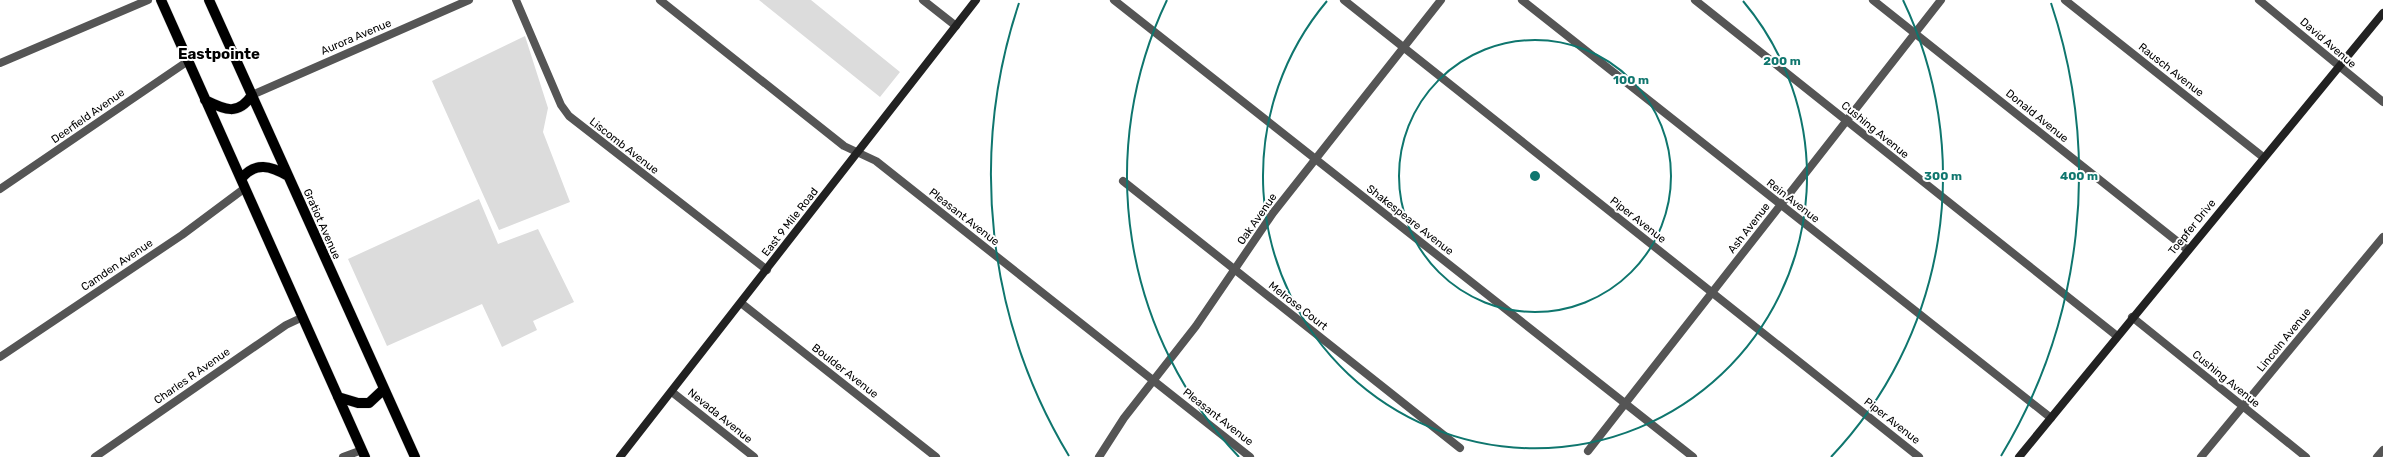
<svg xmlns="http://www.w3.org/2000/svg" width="2383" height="457" viewBox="0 0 2383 457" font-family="Rubik,sans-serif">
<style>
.green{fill:#dcdcdc}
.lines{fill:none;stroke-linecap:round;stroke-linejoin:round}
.primary-casing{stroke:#dbdbdb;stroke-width:11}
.street{stroke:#555;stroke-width:8}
.secondary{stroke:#222;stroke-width:8}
.primary{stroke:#000;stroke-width:10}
.ring{fill:none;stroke:#0f766e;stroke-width:2}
.labels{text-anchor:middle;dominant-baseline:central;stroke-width:4;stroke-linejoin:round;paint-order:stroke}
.street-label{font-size:11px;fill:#000;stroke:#fff}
.district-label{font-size:15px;font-weight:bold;fill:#000;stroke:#fff}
.centre{fill:#0f766e;stroke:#fff;stroke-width:2}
.ring-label{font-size:12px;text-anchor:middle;font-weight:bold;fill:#0f766e;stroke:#fff;stroke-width:4;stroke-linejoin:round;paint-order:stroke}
</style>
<rect width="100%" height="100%" fill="#fff"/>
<path class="green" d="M759,0H811L900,72L880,97Z
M525,36L548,108L543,132L570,202L499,230L432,81Z
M479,199L498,244L538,229L574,302L533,321L537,330L502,347L482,304L387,346L348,259Z"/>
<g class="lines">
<g class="primary-casing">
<path id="primary" d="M161,0L365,457
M209,0L415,457
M205,100C225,110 238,116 252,95
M241,179C255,161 271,166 288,176
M338,397L358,403H369L384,389"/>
</g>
<path class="street" d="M516,0L561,105L569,116L767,270
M660,0L844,146L876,161L1250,457
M923,0L956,26
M1114,0L1693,457
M1344,0L1919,457
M1522,0L2051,418
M1695,0L2117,336
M1873,0L2188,250
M2065,0L2263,157
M2259,0L2383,102
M0,63L148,0
M252,95L469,0
M1123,181L1460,448
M0,189L188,61
M741,303L936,457
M2132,317L2306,457
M0,357L182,235L245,188
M672,392L754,457
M1588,451L1941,0
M95,457L286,325L303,317
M343,457L362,450
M1099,457L1124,418L1196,326L1273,213L1441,0
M2201,457L2383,237
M2377,457L2383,450"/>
<path class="secondary" d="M620,457L976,0
M2019,457L2383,13"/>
<use href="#primary" class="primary"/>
</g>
<g class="ring">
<circle cx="1535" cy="176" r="136"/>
<path d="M1743 1A272 272 0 1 1 1327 1"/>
<path d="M1239 457A408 408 0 0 1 1167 0M1903 0A408 408 0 0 1 1831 457"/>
<path d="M1069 456A544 544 0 0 1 1019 3M2051 3A544 544 0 0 1 2001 456"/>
</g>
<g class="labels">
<g class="street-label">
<text transform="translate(356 37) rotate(-23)">Aurora Avenue</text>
<text transform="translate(2328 43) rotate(41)">David Avenue</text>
<text transform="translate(2171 70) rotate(38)">Rausch Avenue</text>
<text transform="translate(88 116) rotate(-35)">Deerfield Avenue</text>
<text transform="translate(2037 116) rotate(39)">Donald Avenue</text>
<text transform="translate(1875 130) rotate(39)">Cushing Avenue</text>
<text transform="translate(624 146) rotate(38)">Liscomb Avenue</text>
<text transform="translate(1793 201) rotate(38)">Rein Avenue</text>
<text transform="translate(964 217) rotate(38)">Pleasant Avenue</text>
<text transform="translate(1257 219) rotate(-55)">Oak Avenue</text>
<text transform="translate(1410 220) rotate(38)">Shakespeare Avenue</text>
<text transform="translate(1638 220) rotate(38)">Piper Avenue</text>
<text transform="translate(790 222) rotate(-52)">East 9 Mile Road</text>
<text transform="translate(322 224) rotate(66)">Gratiot Avenue</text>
<text transform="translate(2192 227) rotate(-51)">Toepfer Drive</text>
<text transform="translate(1749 228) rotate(-52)">Ash Avenue</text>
<text transform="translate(117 265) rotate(-34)">Camden Avenue</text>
<text transform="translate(1298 306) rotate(38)">Melrose Court</text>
<text transform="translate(2284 340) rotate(-51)">Lincoln Avenue</text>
<text transform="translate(845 371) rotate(38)">Boulder Avenue</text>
<text transform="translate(192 376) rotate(-35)">Charles R Avenue</text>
<text transform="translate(2226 379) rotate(39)">Cushing Avenue</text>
<text transform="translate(720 416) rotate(39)">Nevada Avenue</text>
<text transform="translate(1218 417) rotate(38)">Pleasant Avenue</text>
<text transform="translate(1892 421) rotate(38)">Piper Avenue</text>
</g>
<g class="district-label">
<text x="219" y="54">Eastpointe</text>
</g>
</g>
<circle cx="1535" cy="176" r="6" class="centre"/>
<g class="ring-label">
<text x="1782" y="65">200 m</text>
<text x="1631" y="84">100 m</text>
<text x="1943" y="180">300 m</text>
<text x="2079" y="180">400 m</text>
</g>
</svg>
